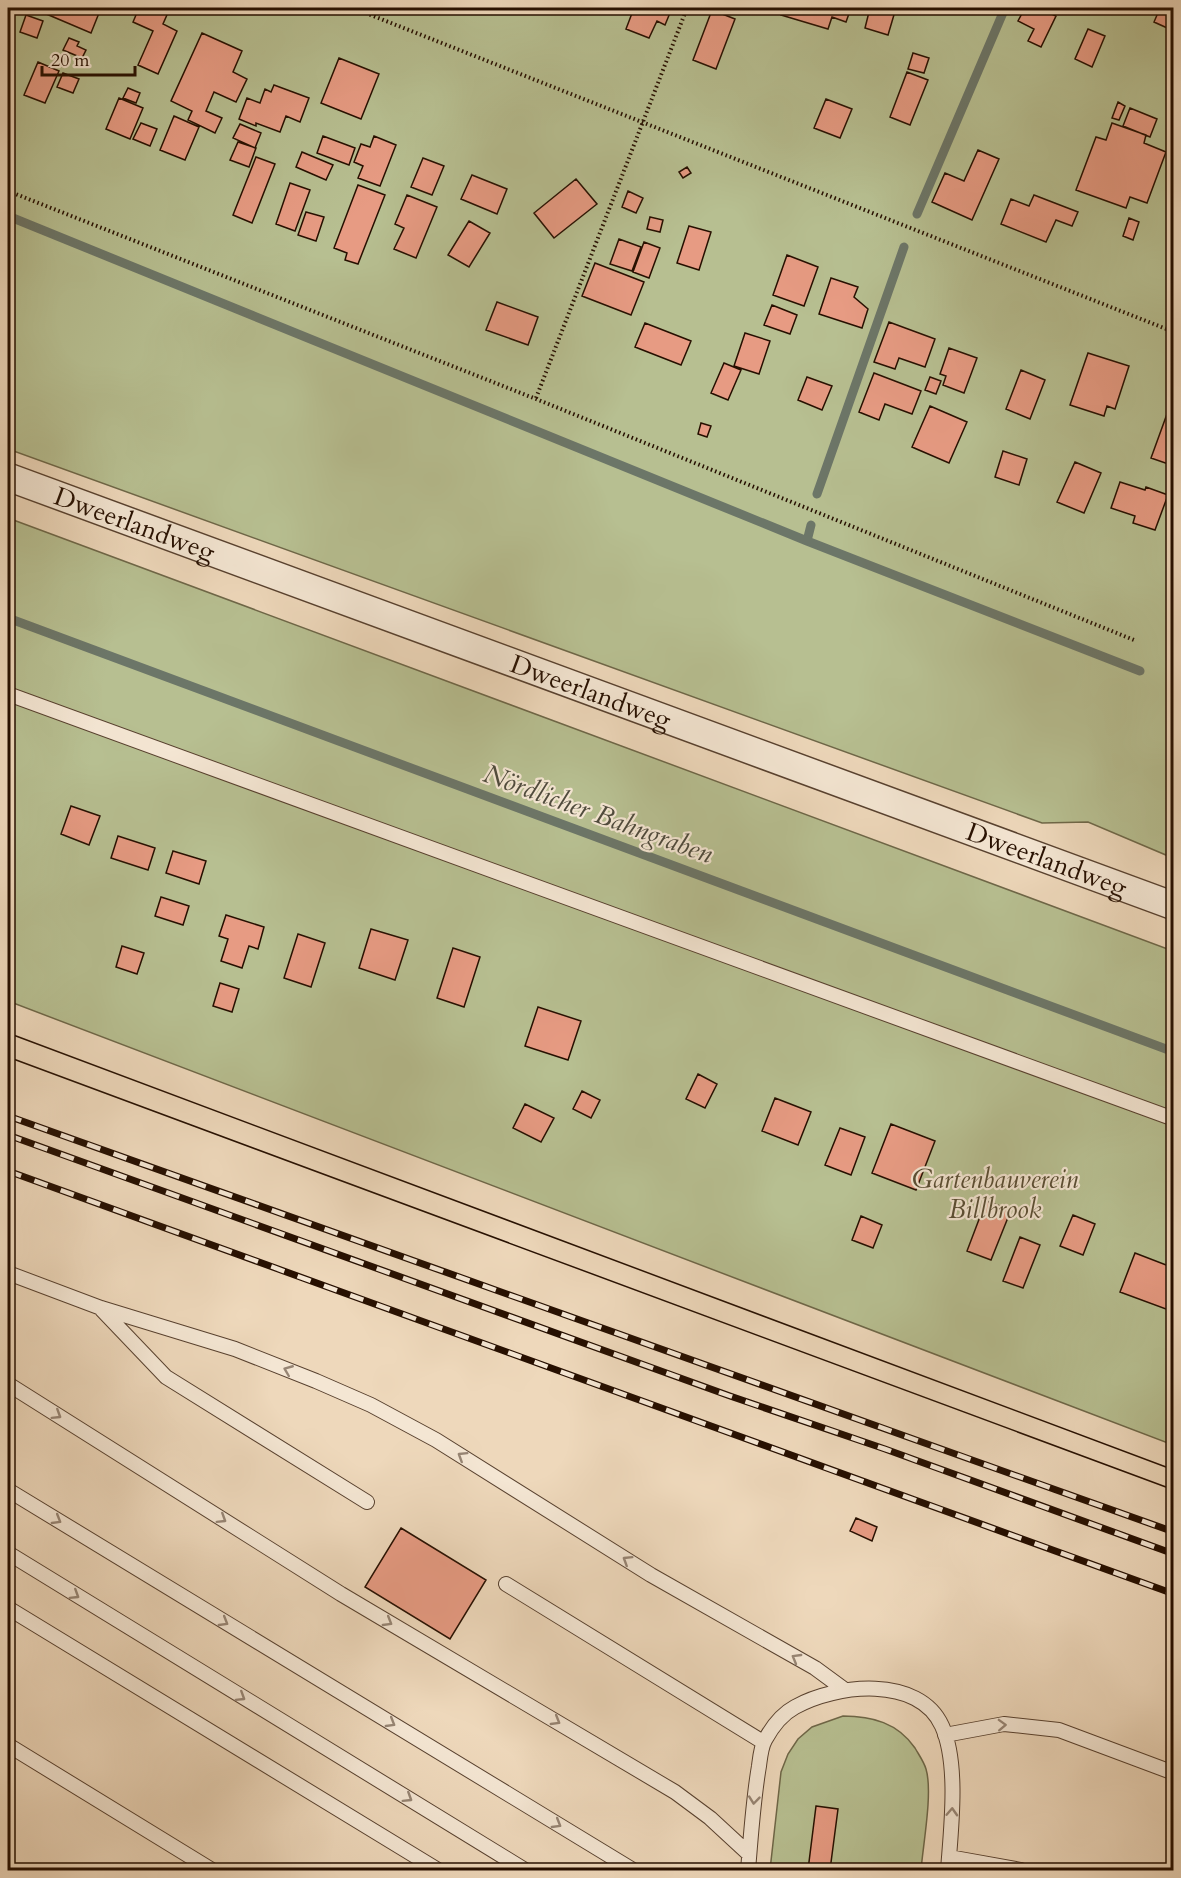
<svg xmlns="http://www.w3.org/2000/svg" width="1181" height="1878" viewBox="0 0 1181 1878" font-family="Cardo,serif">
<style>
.green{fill:#b7bf91;stroke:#6e6748;stroke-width:1.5}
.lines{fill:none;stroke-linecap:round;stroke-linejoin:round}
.stream{stroke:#6c7668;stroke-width:9}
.building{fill:#e79b83;stroke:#260f00;stroke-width:1.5}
.lane-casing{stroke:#58412f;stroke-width:16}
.street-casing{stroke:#58412f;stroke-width:30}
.path{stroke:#260f00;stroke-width:4;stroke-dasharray:1.5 3;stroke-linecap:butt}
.lane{stroke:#f4e6d3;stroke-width:14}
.street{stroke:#f4e6d3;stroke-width:27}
.tram{stroke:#260f00;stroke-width:1.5}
.rail-casing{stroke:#260f00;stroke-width:7}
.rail{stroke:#f4e6d3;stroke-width:4.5;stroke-dasharray:14;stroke-linecap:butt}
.oneway{stroke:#978574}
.labels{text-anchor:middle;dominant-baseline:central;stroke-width:4.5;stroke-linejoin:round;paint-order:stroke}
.street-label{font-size:26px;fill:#260f00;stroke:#f4e6d3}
.park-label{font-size:26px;font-style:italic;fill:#594d33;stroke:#f4e6d3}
.water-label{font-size:27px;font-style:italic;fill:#4f4b3d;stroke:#f4e6d3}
</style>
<rect width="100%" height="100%" fill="#eed8bb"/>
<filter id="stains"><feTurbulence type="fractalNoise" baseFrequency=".00333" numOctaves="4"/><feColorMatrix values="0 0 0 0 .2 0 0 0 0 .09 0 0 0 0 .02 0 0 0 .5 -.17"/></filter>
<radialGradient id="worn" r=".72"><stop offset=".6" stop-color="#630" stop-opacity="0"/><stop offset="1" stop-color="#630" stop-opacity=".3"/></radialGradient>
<path class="green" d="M8,8H1173V858L1088,822L1042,823L8,449Z
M8,518L1173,951V1445L8,1001Z
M843,1716C872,1716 898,1723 915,1748C919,1755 924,1762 926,1769C933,1792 923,1845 921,1870H770L781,1772L788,1754L798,1739L812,1727Z"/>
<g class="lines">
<path class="stream" d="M917,214L1005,8
M8,216L807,541L1140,671
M817,494L904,247
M807,541L811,525
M8,618L1174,1052"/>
</g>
<path class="building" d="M38,8H101L91,33L37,10Z
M139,8H170L163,24L177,31L158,74L138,65L153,31L133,22Z
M634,8H672L665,25L657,21L649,38L626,29Z
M784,8H851L846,22L832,17L828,29L781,15Z
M854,8H896L888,35L865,28L869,12Z
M1025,8H1038L1056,16L1041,47L1028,41L1034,29L1018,21Z
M1160,8H1174V31L1154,22Z
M712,10L735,19L716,69L693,60Z
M26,15L43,21L37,38L20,32Z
M1088,29L1105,36L1092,67L1075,59Z
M202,33L242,51L233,72L247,79L236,102L214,92L206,111L222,118L215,133L188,120L192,111L171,101Z
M69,38L79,42L77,46L86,50L82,58L63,50Z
M913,53L929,58L924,73L908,69Z
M339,58L379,74L361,119L321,103Z
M38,62L59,71L45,103L24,95Z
M907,72L928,80L910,125L890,117Z
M63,73L79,79L73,93L57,87Z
M274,85L309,98L300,122L286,116L280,132L256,123V126L239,119L247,98L260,103L265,89L271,92Z
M128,88L140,93L136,103L123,98Z
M119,98L143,108L130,139L106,129Z
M826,99L852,109L840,138L814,128Z
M1118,102L1125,106L1119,120L1112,118Z
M1130,108L1157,119L1150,137L1123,126Z
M174,116L199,127L185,160L160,150Z
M141,123L157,129L150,146L133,139Z
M1112,123L1146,135L1144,143L1166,152L1147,203L1130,197L1126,208L1076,190L1096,137L1106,140Z
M240,124L261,133L255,148L233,138Z
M323,136L355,148L349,165L317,153Z
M374,136L396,145L380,186L358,178L363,166L354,162L361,144L370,147Z
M1174,140V156L1168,154Z
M238,142L256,148L249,167L230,160Z
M978,150L999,159L972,220L932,202L945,173L964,181Z
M302,152L333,165L326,180L296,167Z
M256,157L275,164L252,223L233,215Z
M423,158L444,166L432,195L411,187Z
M687,167L691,173L683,178L679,172Z
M472,175L507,189L497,214L461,199Z
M576,179L597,204L554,238L534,213Z
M290,183L310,190L295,231L276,224Z
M358,185L385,195L358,264L345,260L347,253L334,248Z
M628,191L643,198L636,213L622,207Z
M407,195L437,207L416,258L394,249L404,228L395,224Z
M1034,195L1078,212L1072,226L1056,220L1046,242L1001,224L1011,199L1029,206Z
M306,212L324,217L316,241L298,235Z
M650,217L663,220L660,232L647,229Z
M1129,218L1139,222L1133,240L1123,236Z
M469,221L490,233L469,267L448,255Z
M689,226L711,232L699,270L677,263Z
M619,239L641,247L632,271L610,264Z
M644,242L660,248L649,278L633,272Z
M787,255L818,267L804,306L773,295Z
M595,263L644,282L631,315L582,296Z
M831,278L858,287L854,297L868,309L862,328L819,314Z
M497,302L538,317L528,345L486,330Z
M772,305L797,315L790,334L764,325Z
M889,322L935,339L925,367L899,358L895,369L874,362Z
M645,323L691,341L681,365L635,347Z
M745,333L770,341L759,374L734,366Z
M949,348L977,358L964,393L943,385L946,376L940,374Z
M1088,353L1129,366L1115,409L1107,406L1104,416L1070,405Z
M724,363L741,370L728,400L711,393Z
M1021,370L1045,380L1030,419L1006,409Z
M874,373L921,391L912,414L885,404L879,420L859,412Z
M807,377L832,386L822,410L798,400Z
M930,377L941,381L936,394L925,390Z
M930,406L967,422L949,463L912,447Z
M1167,414L1174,416V466L1151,458Z
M701,423L711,426L707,437L698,434Z
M1003,451L1027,459L1019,485L995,477Z
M1075,462L1101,473L1084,513L1057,502Z
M1120,482L1145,490L1146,487L1168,495L1155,530L1133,523L1135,516L1111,508Z
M71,806L100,816L89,845L61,834Z
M118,836L155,848L148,870L111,858Z
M173,851L206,861L199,884L166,873Z
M161,897L189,906L183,925L155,916Z
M226,915L264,927L258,949L249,946L242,968L221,961L228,939L219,936Z
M371,929L408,940L395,980L359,968Z
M298,934L325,943L311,987L284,978Z
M122,946L144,953L137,974L116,967Z
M453,948L480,957L464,1007L437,998Z
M220,983L239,989L232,1012L213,1006Z
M538,1007L581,1021L568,1060L525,1046Z
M698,1074L717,1084L705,1108L686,1099Z
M582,1091L600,1100L591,1118L573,1109Z
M775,1098L811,1112L798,1145L762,1131Z
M525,1104L554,1118L541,1142L513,1128Z
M891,1124L935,1141L916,1190L872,1173Z
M840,1128L865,1137L851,1175L825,1165Z
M986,1201L1011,1210L991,1260L967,1251Z
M1073,1215L1095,1224L1083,1255L1060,1246Z
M861,1216L882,1225L873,1248L852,1240Z
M1020,1237L1040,1245L1023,1288L1003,1281Z
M1135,1253L1174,1268V1312L1120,1292Z
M856,1518L877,1527L872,1541L850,1531Z
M401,1528L486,1580L450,1639L365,1587Z
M816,1806L838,1809L830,1870H808Z"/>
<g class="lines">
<g class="lane-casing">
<path id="lane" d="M8,694L1174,1119
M8,1273L101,1308L235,1349L316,1381L371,1405L436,1440L651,1575L815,1668L845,1690
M102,1310L166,1377L367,1502
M8,1384L341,1594L675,1792L710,1818L749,1854
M8,1490L633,1870
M8,1553L525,1870
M506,1584L763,1742
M8,1608L438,1870
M945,1735L1004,1724L1059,1730L1174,1773
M8,1745L212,1870
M949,1857L1021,1870
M748,1870C751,1836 753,1801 759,1766C760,1758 761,1747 765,1740C772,1727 782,1714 795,1707C836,1684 919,1675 942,1726C959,1764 951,1829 948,1870"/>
</g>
<g class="street-casing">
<g id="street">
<path id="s1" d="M8,477L1174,906"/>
</g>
</g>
<path class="path" d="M353,8L1174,332
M8,191L536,399L1134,640
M536,398L687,8"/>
<use href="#lane" class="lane"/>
<use href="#street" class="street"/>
<path class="tram" d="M8,1033L1174,1470
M8,1057L1174,1490"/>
<g class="rail-casing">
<path id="rail" d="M8,1116L1174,1532
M8,1135L730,1396L885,1449L1174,1554
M8,1171L1174,1594"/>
</g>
<use href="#rail" class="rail"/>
</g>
<defs><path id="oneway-chevron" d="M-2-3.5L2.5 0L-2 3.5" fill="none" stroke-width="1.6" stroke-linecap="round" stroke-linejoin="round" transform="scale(1.5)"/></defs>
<g class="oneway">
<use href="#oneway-chevron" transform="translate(288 1370) rotate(-158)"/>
<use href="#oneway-chevron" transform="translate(57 1415) rotate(32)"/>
<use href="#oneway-chevron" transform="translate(462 1456) rotate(-148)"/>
<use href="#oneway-chevron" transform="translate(222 1519) rotate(32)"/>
<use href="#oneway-chevron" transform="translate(57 1520) rotate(31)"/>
<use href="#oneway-chevron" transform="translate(627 1560) rotate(-148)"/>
<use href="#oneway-chevron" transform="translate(75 1595) rotate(32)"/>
<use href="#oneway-chevron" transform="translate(224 1622) rotate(31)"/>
<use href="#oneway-chevron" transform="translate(388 1622) rotate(31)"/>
<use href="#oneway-chevron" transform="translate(796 1658) rotate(-150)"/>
<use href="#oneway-chevron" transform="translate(241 1697) rotate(32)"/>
<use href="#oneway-chevron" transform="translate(556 1721) rotate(31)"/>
<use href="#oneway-chevron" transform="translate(391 1723) rotate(31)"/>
<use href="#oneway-chevron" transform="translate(1002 1725) rotate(-2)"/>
<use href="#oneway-chevron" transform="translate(408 1798) rotate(32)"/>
<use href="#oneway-chevron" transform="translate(754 1800) rotate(96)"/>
<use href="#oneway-chevron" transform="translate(952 1812) rotate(-87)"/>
<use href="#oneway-chevron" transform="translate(557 1824) rotate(31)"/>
</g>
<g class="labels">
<g class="street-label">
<text stroke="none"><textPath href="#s1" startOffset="135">Dweerlandweg</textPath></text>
<text stroke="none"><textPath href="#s1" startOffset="621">Dweerlandweg</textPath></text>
<text stroke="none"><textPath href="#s1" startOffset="1107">Dweerlandweg</textPath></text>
</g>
<g class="park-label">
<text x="995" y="1179">Gartenbauverein<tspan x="995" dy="30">Billbrook</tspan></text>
</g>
<g class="water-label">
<text transform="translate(598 814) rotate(20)">Nördlicher Bahngraben</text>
</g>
</g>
<rect width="1181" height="1878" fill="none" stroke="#eed8bb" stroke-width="30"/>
<rect x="9" y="9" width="1163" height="1860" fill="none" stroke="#260f00" stroke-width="3"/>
<rect x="15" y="15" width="1151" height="1848" fill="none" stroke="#260f00" stroke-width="1.5"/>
<path d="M42 66v9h93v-9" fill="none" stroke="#260f00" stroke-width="3"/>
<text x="51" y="66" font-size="18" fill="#260f00" stroke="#f4e6d3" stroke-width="4.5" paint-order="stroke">20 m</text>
<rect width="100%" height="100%" filter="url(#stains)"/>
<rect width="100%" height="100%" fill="url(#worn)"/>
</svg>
